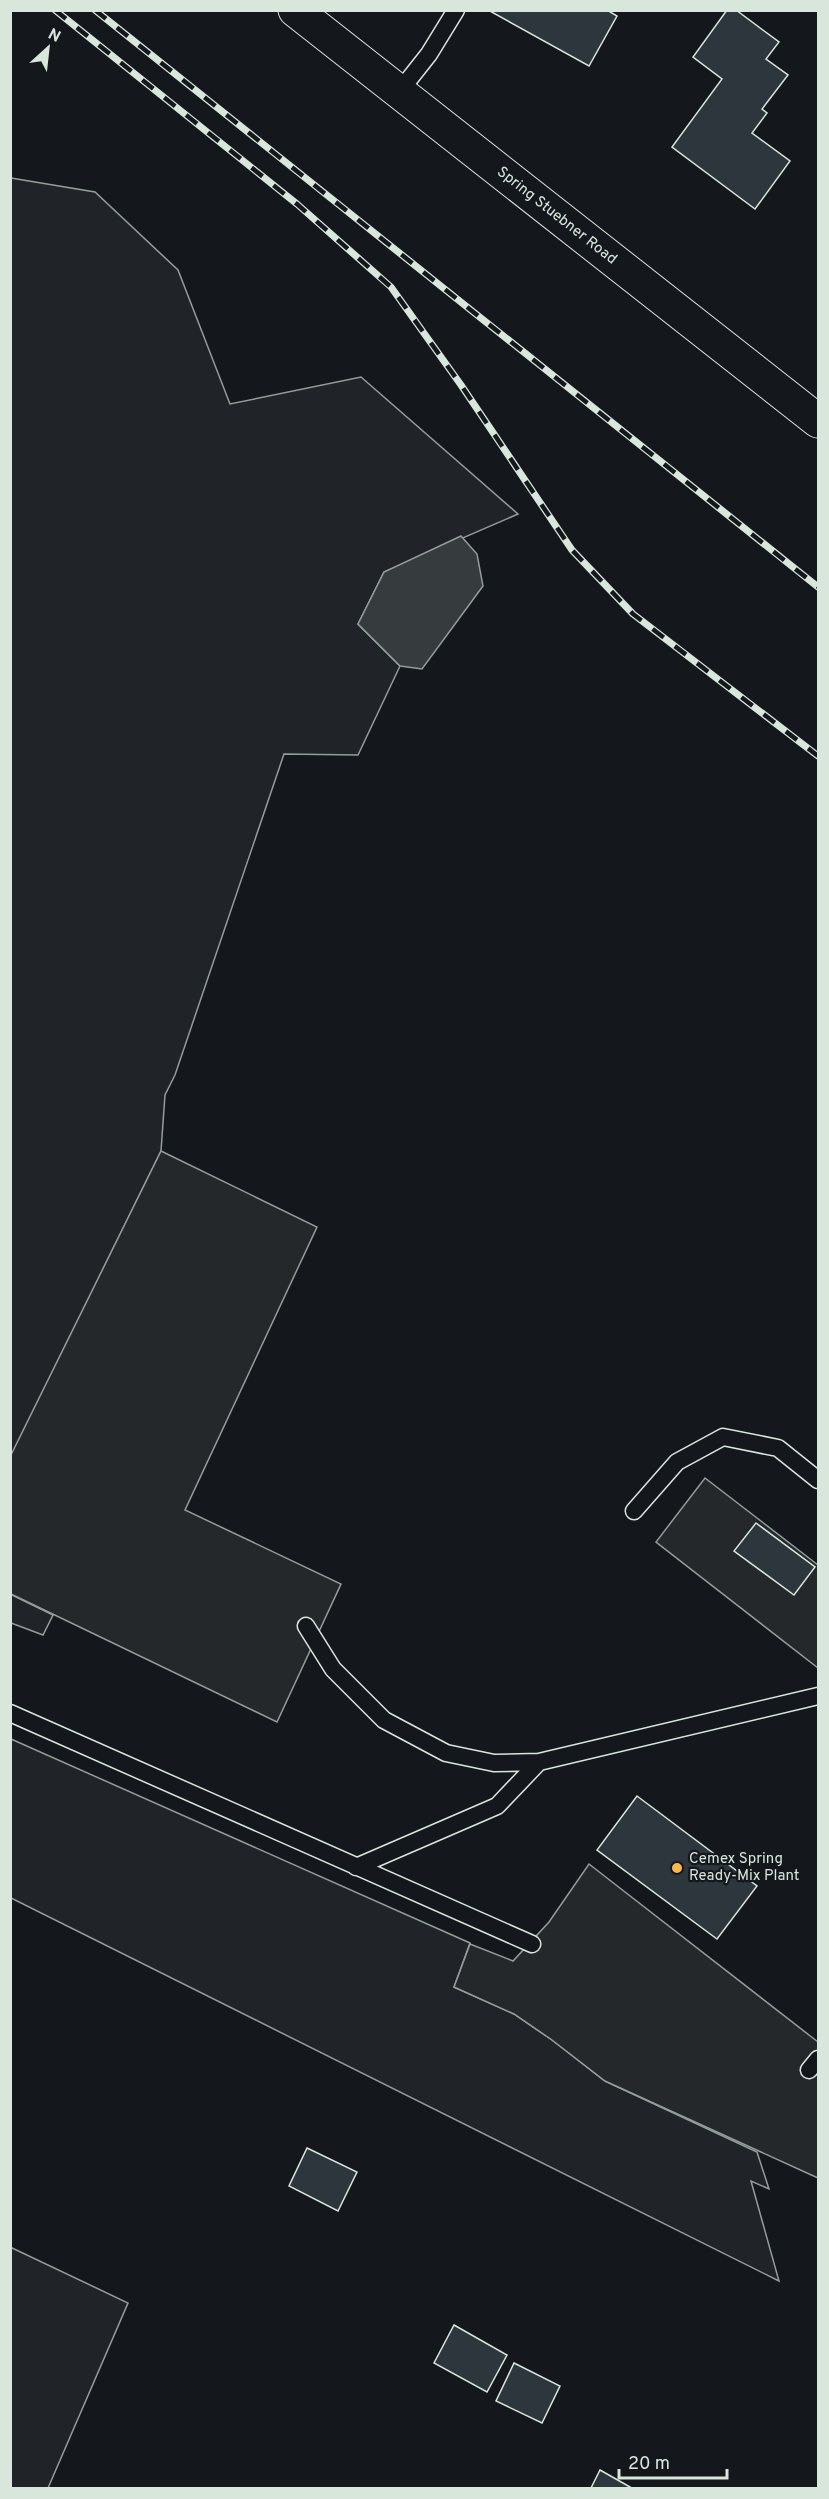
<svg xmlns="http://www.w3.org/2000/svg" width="829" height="2499" viewBox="0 0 829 2499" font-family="Overpass,sans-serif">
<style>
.green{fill:#202428;stroke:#939e99;stroke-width:1.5}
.parking{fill:#24282b;stroke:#939e99;stroke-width:1.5}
.water{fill:#363b3e;stroke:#939e99;stroke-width:1.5}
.building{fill:#2c363c;stroke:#d8e6dc;stroke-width:1.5}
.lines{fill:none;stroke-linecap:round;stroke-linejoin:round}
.service-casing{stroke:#d8e6dc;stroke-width:19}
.secondary-casing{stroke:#d8e6dc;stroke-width:35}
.service{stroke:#14181c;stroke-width:16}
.secondary{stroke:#14181c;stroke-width:33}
.rail-casing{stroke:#d8e6dc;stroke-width:7}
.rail{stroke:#14181c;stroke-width:4.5;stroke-dasharray:14;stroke-linecap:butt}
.poi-dot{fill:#ffb74d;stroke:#14181c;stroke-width:2}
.labels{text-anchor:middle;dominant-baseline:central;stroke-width:4.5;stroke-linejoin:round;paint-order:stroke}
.street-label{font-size:15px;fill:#d8e6dc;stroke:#14181c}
.poi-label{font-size:15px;fill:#d8e6dc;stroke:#14181c;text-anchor:start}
</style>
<rect width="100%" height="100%" fill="#14181c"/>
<path class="green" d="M11,178L95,192L178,270L230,404L361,377L518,514L384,572L358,624L400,666L358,755L284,754L175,1075L165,1095L161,1151L11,1457Z
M10,1594L53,1615L43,1635L11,1623Z
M11,1739L470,1943L454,1987L514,2014L552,2040L605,2081L757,2152L769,2189L751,2181L779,2281L11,1898Z
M10,2247L128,2303L48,2488H11Z"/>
<path class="parking" d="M161,1151L317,1227L185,1510L341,1584L277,1722L11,1594L10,1457Z
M705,1478L818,1565V1668L656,1542Z
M589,1864L818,2042V2178L605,2081L552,2040L514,2014L454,1987L470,1944L513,1961L549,1922Z"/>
<path class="water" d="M461,536L477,554L483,586L422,669L400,666L358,624L384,572Z"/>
<path class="building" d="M488,10H607L617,16L589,66Z
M727,10H736L779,42L766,59L788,75L762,109L767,113L752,133L790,161L755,209L672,147L722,79L693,57Z
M756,1523L815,1567L794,1595L734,1551Z
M637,1796L757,1886L717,1939L597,1850Z
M307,2148L357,2172L338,2211L289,2186Z
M454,2325L507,2355L487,2392L434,2363Z
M514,2363L560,2386L542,2423L496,2401Z
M600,2470L630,2487L629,2488H591Z"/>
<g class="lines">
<g class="service-casing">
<path id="service" d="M399,92L429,54L456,10
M634,1511L677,1462L723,1437L778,1448L818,1480
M306,1626L333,1669L384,1720L446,1753L494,1763L539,1762L818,1696
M10,1713L532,1944
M356,1867L497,1806L539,1762
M809,2070L818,2059"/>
</g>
<g class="secondary-casing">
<g id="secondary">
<path id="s1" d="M295,10L818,421"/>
</g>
</g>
<use href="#service" class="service"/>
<use href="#secondary" class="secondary"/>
<g class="rail-casing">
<path id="rail" d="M55,10L297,204L391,287L461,385L572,550L633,614L818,756
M95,10L818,587"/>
</g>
<use href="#rail" class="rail"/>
</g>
<circle class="poi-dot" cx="677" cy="1868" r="6"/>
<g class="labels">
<g class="street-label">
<text stroke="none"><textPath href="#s1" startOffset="333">Spring Stuebner Road</textPath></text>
</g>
<g class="poi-label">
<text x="689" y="1859">Cemex Spring<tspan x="689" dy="17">Ready-Mix Plant</tspan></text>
</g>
</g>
<rect width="829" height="2499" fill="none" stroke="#d8e6dc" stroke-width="24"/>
<g transform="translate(48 48) rotate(27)" stroke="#14181c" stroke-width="4.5" paint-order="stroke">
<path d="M0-4.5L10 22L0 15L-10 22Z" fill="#d8e6dc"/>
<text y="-9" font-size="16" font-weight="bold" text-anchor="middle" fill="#d8e6dc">N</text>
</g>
<path d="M619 2469v9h108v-9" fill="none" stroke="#d8e6dc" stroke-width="3"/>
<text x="628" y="2469" font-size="18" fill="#d8e6dc" stroke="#14181c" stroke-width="4.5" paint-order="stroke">20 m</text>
</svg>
